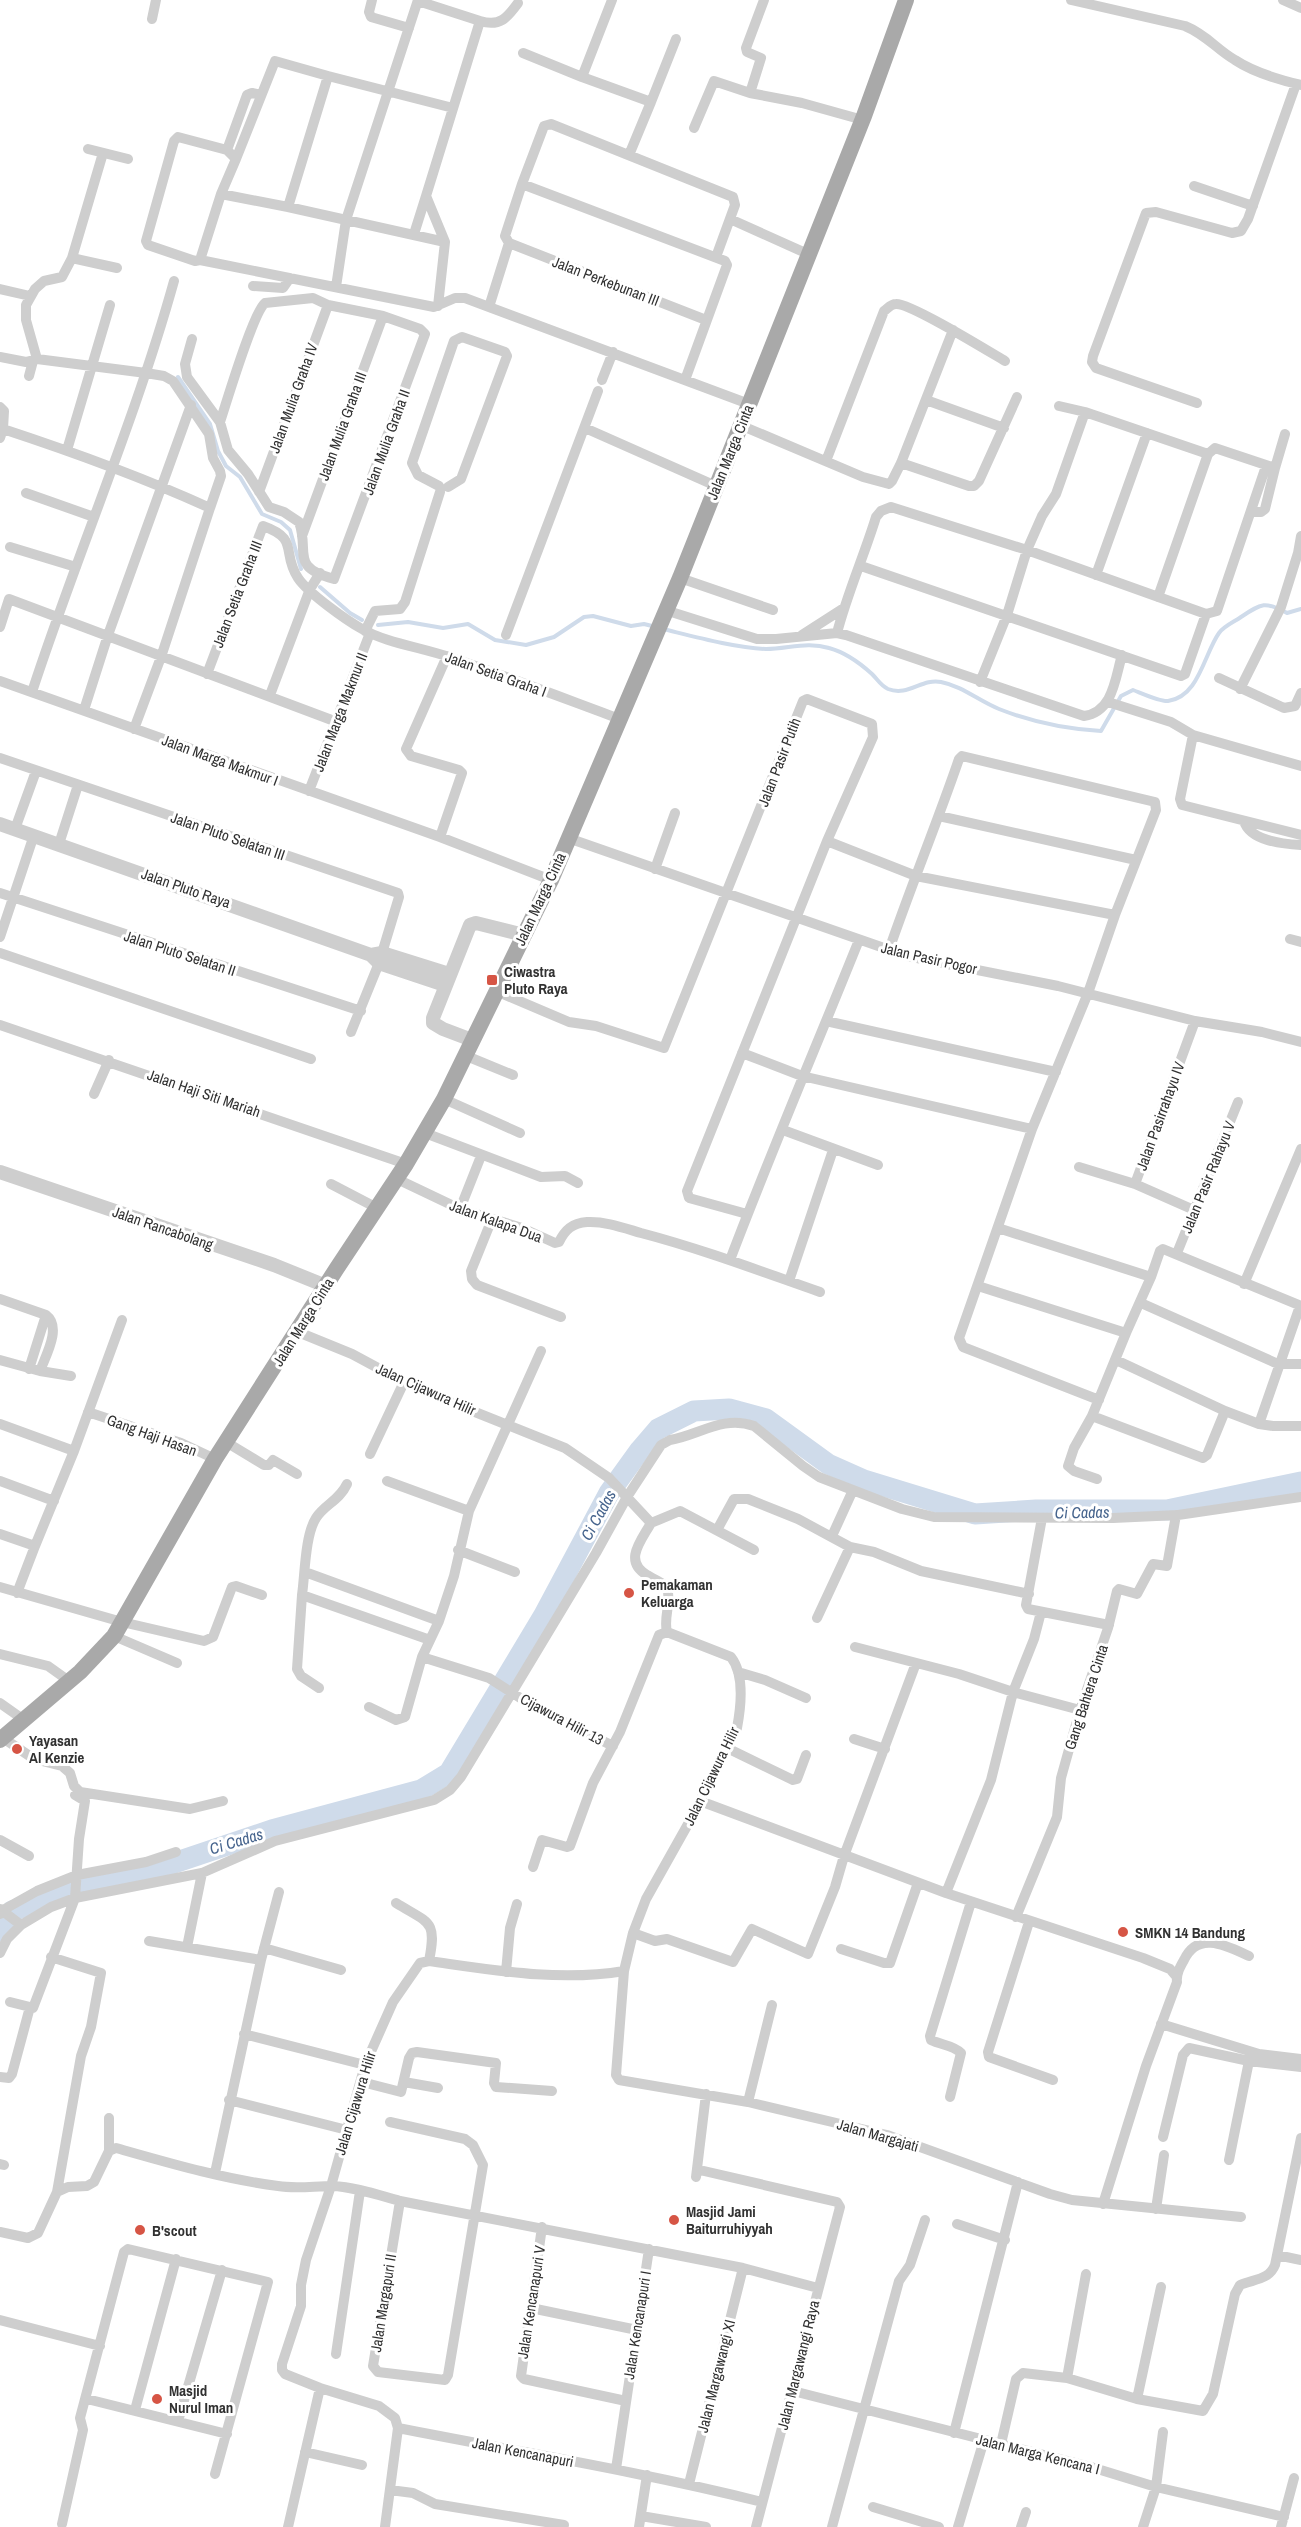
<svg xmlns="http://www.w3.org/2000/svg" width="1301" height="2527" viewBox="0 0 1301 2527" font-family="'Archivo Narrow',sans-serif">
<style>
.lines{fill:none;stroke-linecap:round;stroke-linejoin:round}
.stream{stroke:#cfdbea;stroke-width:4}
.river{stroke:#cfdbea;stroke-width:21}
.minor{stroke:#cecece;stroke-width:10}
.tertiary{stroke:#cecece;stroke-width:14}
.primary{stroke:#a9a9a9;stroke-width:16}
.poi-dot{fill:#d65545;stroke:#fff;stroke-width:2}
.labels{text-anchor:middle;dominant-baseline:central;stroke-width:6;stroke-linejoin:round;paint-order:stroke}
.street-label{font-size:15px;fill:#313131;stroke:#fff}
.poi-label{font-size:15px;font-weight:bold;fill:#313131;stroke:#fff;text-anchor:start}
.water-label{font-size:16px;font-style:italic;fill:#46648d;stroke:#fff}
</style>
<rect width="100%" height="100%" fill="#fff"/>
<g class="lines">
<path class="stream" d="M178,377L210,424L218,451L226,466L240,477L262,514L281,522L290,530L301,569
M320,587L350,613L362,620
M378,625L408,622L443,628L468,624L495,640L526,645L554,637L584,617L593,616L631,626L644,624L656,627
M663,629C692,636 736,648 766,649C788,649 807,641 829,648C844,652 861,664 872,674C878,680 881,686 888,689C908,697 922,678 941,682C962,686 979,701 999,709C1032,722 1065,729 1101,731L1121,696L1133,690C1141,693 1161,702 1168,701C1199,697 1204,654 1219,633C1224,626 1234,622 1241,617C1262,603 1265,601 1287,613L1301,609"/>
<path class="river" d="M0,1931L12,1911L83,1887L165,1866L272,1830L421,1790L449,1773L544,1615L609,1493L640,1450L658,1429L694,1411L729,1409L766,1419L828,1464L864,1480L975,1514L1036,1510H1167L1301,1482"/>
<path class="minor" d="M372,0L369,12L371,17L409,28
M612,0L582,77L651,102L629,155
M764,0L746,48L747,52L761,58L750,93L802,103L863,120
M1071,0L1185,26C1207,35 1216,49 1235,60C1253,72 1280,80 1301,85
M1283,0L1301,8
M418,1L480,21L426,196L445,242L438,306
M152,19L156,0
M480,21C500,27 507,18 518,3
M523,53L582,77
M328,76L453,108
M651,102L676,39
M694,128L714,81L750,93
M178,137L227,150L236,159L221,194L200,260L195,261L148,245L146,241L174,141Z
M88,149L128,159
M227,150L247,95L252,93L261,95
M103,153L72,258L62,277L44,281L35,289L26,305V320L37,359L146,373L164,376L173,381L209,434L213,458L220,471L221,476L210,508
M236,159L275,61L328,76L288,207L445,242
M522,184L544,126L551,124L733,197L735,205L716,257
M1194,186L1253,206
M221,194L288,207
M730,219L808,254
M414,234L426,196
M509,243L505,236L522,184L725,261L727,265L685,380
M509,243L706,320
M72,258L117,268
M200,260L434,307L455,298H465L749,404
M253,286L283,288L290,278
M336,287L346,220L418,0
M0,289L30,296
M489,307L509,243
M192,339L185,364L187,377L220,422L228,450L248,474L269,507L284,512L299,522C310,552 289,567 334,579L425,334L420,329L383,316L328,305L313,298L265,303C253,313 227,401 220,422
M0,357L26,362L37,359
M29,376L33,361
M602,380L613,352
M926,400L1004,428
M1197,403L1096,368L1092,362L1093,356L1146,213L1156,212L1232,233L1241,231L1248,219L1296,84
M1059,406L1085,412L1208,454L1215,448L1275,468L1285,434
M0,407L4,411L3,429
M740,425L863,477L889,484L892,481L901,463L953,330
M585,428L716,486
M0,438L3,429C73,452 142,477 210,508L161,657L134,729
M67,450L110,305
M826,461L884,311C888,308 891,304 896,304C910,303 988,351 1005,361
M901,463L969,486H974L979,481L1017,397
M439,486L418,475L412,463L454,341L462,337L505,352L507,356L461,479L448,487
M259,492L328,305
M26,493L94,517
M1251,512H1261L1265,509L1275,468
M302,536L383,316
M1301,536L1298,553L1301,554
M10,547L76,567
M861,566L1181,676L1185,674L1206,614
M1096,575L1147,433
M680,578L773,610
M1158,597L1208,454
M665,610L757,639H776L837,633L846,635L1084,716C1113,712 1115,679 1122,655
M0,627L9,599L337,722
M365,631L375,611L400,609L405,602L440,492
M837,633C847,594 864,556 876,517L881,511L891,507L1027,550L1206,614L1217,611L1266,466
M506,635L598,391
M802,635L844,608
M207,674L263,526C300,539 281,552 298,578C308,593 346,620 362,629C384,642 423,648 449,657C506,676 563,698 620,719
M1219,678L1284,708L1295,706L1301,693
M0,681L440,837L551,880
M980,682L1007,615L1027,550L1042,516L1056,494L1085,412
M1240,689L1281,607L1298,553
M32,692C77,554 135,421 174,281
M270,695L310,589L320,573
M1108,702L1171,722L1193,735L1301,766
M84,710L108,635L191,405
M1193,735L1180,799L1182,805L1301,835
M0,758L398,893L399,897L379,963L351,1032
M309,791L370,633
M939,816L1136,860
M1244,821C1250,841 1283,844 1301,845
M15,829L36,771
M440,837L462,773L459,770L411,756L406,749L447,656
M568,838L907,956L1058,986L1195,1021L1262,1032L1301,1042
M827,841L916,876L1115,915L1156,810L1155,802L962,756L959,759C937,823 911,886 889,950
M59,844L78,785
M655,869L675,813
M0,893L361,1011
M0,937L34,835
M1290,939L1301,942
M0,953L311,1059
M496,991L569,1022L596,1026L664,1048L803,701L807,699L872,724L873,737L827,841L687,1191L689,1198L747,1214
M826,1021L1056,1072
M0,1025L406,1164
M742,1053L802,1076L1032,1129
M464,1055L513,1075
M94,1094L109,1060
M444,1099L520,1133
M783,1130L878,1165
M425,1133L541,1177L565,1176L578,1183
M1079,1167L1135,1184
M397,1179L460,1209L522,1228L555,1243L559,1242C565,1230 572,1223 587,1222C605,1221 624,1228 641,1233C702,1249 760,1271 820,1292
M331,1184L377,1208
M460,1209L481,1156
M1194,1210L1135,1184L1195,1021
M492,1219L471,1271L472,1279L477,1285L561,1317
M998,1228L1151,1277
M1177,1253L1238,1102
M730,1260C771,1152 816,1047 859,940
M789,1281L833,1150
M1244,1284L1301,1149
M978,1286L1126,1333
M0,1299L46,1315L29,1369
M1141,1303L1278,1364H1301
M298,1332L352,1354L404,1382L445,1400L565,1448L609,1478L651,1523C641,1541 623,1561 647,1575C653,1579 661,1582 667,1587C672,1603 663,1617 667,1632L731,1657C745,1675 741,1707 737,1728L692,1817L646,1899L633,1933L624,1971C559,1982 493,1970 429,1961L420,1963L393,2002L365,2065L331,2186L306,2260L301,2285V2306L282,2364V2370L285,2374L320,2388L379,2406L395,2418L398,2428L385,2527
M0,1360L40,1371C46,1355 62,1327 46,1315
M1116,1360L1225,1411L1259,1424L1273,1426H1301
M40,1371L71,1376
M1099,1400L963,1347L959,1338L1032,1129L1088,993L1115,915
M1225,1411L1207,1455L1203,1458L1092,1416L1126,1333L1151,1277L1160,1251L1163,1249L1301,1306
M88,1412L181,1443L215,1459
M1092,1416L1074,1448L1068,1466L1074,1471L1097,1479
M0,1424L74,1451L35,1546L0,1534
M1259,1424L1300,1306
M226,1442L264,1465H269L273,1460L297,1474
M74,1451L122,1320
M370,1454L404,1382
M0,1481L54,1501
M387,1481L469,1511
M1042,1518L1026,1605L1028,1609L1109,1625
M651,1523L680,1511L754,1550
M717,1530L734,1499H748L798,1519L850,1547L874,1552L921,1571L1029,1594
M832,1536L853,1490
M458,1550L515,1572
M305,1572L439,1621
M0,1587L122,1622L204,1641L213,1637L232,1587L236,1586L262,1595
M17,1593L35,1546
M302,1595C305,1574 305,1535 316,1518C325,1504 339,1501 347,1484
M817,1618L850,1547
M114,1636L177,1663
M855,1647L959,1674L1013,1692L1080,1710
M0,1654L48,1666L69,1681
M422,1657L489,1678L536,1708L613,1746
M738,1672L765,1680L806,1698
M319,1688L301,1676L297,1669L302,1595L430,1640
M0,1703L24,1720
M369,1707L396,1720L405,1717L422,1657L439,1621L454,1576L469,1511L541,1351
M3,1738L34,1759L62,1766L70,1773L74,1786L80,1792L190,1809L223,1801
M854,1739L885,1749
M727,1748L793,1780L797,1779L806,1755
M700,1801L946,1893L1143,1958L1170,1969L1176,1976
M0,1840L29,1856
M533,1867L542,1840L567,1847L570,1846L593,1783L620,1732L659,1635L667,1632
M946,1893L991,1780L1013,1692L1034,1639L1041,1612
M396,1903C430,1924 437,1920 429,1961
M0,1909L21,1925
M0,1914L3,1910L37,1891L77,1875L146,1862L176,1852
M1016,1917L1057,1817L1061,1778L1080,1710L1108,1628L1117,1591L1119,1589L1137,1594L1153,1564L1167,1566L1176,1515
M1029,1922L988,2052L989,2057L1053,2080
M633,1933L655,1941L667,1939L733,1962L752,1929L808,1954L835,1887L844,1856L916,1663
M149,1941L261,1960
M187,1947L202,1873
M264,1948L341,1970
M841,1949L884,1963H890L918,1883
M0,1953L7,1939L21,1925L51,1907L75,1898L202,1873L275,1841L434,1800L450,1790L461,1777L596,1553L627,1497L661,1445L670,1440C699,1435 723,1415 754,1426L803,1466L819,1477L902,1509L934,1517L1113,1518L1178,1515L1301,1497
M51,1957L101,1973L91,2027L81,2056L57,2192
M624,1971L616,2075L619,2080L748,2102L887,2135L1050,2194L1072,2200L1241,2217
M506,1972L510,1928L517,1904
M10,2002L30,2007
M1161,2024L1259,2054L1301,2059
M244,2034L365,2065
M0,2077L9,2078L12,2074L30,2007L33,2008L75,1898L79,1839L85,1801L75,1795
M362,2082L401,2092L409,2058L412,2053L417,2052L496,2063L494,2083L496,2087L552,2091
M404,2082L438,2088
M950,2097L961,2053C953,2045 941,2045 931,2040L930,2036L971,1902
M229,2100L347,2130
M748,2102L772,2005
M390,2122L465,2139L473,2145L483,2165L448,2375L445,2380L378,2372L373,2366L400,2201
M1163,2137L1183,2055L1189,2048L1249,2061L1301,2067
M109,2151V2118
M1229,2160L1249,2061
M0,2164L4,2165
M704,2171L837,2202L840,2207L756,2527
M215,2173L261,1960L279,1892
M696,2177L706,2094
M1103,2204L1146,2066L1177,1982C1176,1974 1180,1967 1184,1960C1198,1930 1227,1946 1249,1956
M1156,2209L1164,2155
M957,2224L1005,2240
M542,2227L521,2376L524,2379L626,2401
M0,2232L28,2238L38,2233L57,2192L68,2187L87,2186L94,2182L109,2151L116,2148C169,2163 223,2179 278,2186C296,2189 314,2186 333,2186C355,2187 378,2195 400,2201L743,2268L818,2288
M1277,2255L1301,2260
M531,2308L637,2330
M0,2320L100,2346
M336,2354L360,2191
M1067,2378L1086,2274
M793,2391L1091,2467L1156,2487L1284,2517
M87,2399L227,2434
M1137,2399L1161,2287
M135,2410L176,2259
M178,2421L222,2270
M398,2428C520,2452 642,2472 762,2502
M954,2433L1018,2182
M1001,2444L1016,2379L1023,2373L1067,2378L1137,2399L1203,2411L1213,2394L1235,2294L1240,2285C1254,2279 1269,2280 1275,2265L1301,2138
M305,2452L362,2465
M616,2469L649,2249
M689,2484L743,2268
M390,2490L413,2493L435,2504L564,2525
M873,2507L939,2527
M641,2516L706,2527
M62,2524L83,2430L80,2418L124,2252L128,2249L268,2282L215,2474
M288,2527L320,2388
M639,2527L647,2475
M832,2527L899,2281L910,2265L925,2220
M958,2527L984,2440
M1021,2527L1026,2512
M1143,2527L1156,2487L1163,2432
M1281,2527L1294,2478"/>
<path class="tertiary" d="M0,824L371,955L379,963L445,985
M371,955L382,953L449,974
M472,1040L443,1029L433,1023V1018L470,925L476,923L524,935
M0,1172L274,1265L326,1286"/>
<path class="primary" d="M0,1740L80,1672L114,1636L215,1459L337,1268L406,1164L444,1099L551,880L680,578L864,116L906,0"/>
</g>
<g class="poi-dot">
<rect x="486" y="974" width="12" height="12" rx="3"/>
<circle cx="629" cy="1593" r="6"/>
<circle cx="17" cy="1749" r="6"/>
<circle cx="1123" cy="1932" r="6"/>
<circle cx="674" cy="2220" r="6"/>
<circle cx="140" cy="2230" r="6"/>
<circle cx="157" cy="2399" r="6"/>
</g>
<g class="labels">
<g class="street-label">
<text transform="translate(606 281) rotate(21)">Jalan Perkebunan III</text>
<text transform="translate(293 398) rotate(-70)">Jalan Mulia Graha IV</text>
<text transform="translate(342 426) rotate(-70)">Jalan Mulia Graha III</text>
<text transform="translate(386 442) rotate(-70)">Jalan Mulia Graha II</text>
<text transform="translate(730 452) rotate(-68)">Jalan Marga Cinta</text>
<text transform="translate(237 594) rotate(-69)">Jalan Setia Graha III</text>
<text transform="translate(496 674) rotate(20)">Jalan Setia Graha I</text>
<text transform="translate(340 712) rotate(-69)">Jalan Marga Makmur II</text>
<text transform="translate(220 760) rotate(20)">Jalan Marga Makmur I</text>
<text transform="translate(779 762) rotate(-69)">Jalan Pasir Putih</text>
<text transform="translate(228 836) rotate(19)">Jalan Pluto Selatan III</text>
<text transform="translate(186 888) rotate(19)">Jalan Pluto Raya</text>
<text transform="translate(540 899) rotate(-65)">Jalan Marga Cinta</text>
<text transform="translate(180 953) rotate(18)">Jalan Pluto Selatan II</text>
<text transform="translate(929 958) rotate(13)">Jalan Pasir Pogor</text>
<text transform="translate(204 1093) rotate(19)">Jalan Haji Siti Mariah</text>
<text transform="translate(1160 1116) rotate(-70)">Jalan Pasirrahayu IV</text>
<text transform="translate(1208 1177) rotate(-68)">Jalan Pasir Rahayu V</text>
<text transform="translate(496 1221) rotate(20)">Jalan Kalapa Dua</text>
<text transform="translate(163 1228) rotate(19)">Jalan Rancabolang</text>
<text transform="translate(303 1322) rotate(-58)">Jalan Marga Cinta</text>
<text transform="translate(426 1389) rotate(24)">Jalan Cijawura Hilir</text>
<text transform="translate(152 1435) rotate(20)">Gang Haji Hasan</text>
<text transform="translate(1086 1697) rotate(-72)">Gang Bahtera Cinta</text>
<text transform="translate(562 1719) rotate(28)">Cijawura Hilir 13</text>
<text transform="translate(711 1776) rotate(-64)">Jalan Cijawura Hilir</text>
<text transform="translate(355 2103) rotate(-73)">Jalan Cijawura Hilir</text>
<text transform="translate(878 2135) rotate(16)">Jalan Margajati</text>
<text transform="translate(531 2302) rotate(-81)">Jalan Kencanapuri V</text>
<text transform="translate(383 2303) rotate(-81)">Jalan Margapuri II</text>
<text transform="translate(637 2325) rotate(-81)">Jalan Kencanapuri I</text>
<text transform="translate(798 2365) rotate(-76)">Jalan Margawangi Raya</text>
<text transform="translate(716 2376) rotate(-76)">Jalan Margawangi XI</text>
<text transform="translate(523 2452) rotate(11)">Jalan Kencanapuri</text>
<text transform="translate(1038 2454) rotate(14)">Jalan Marga Kencana I</text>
</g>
<g class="poi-label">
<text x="504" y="971">Ciwastra<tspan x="504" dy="17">Pluto Raya</tspan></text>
<text x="641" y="1584">Pemakaman<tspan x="641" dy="17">Keluarga</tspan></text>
<text x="29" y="1740">Yayasan<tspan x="29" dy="17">Al Kenzie</tspan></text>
<text x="1135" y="1932">SMKN 14 Bandung</text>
<text x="686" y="2211">Masjid Jami<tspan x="686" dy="17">Baiturruhiyyah</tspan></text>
<text x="152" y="2230">B'scout</text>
<text x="169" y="2390">Masjid<tspan x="169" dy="17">Nurul Iman</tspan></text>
</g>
<g class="water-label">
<text transform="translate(1082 1512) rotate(-1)">Ci Cadas</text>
<text transform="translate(598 1515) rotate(-61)">Ci Cadas</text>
<text transform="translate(236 1841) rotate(-17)">Ci Cadas</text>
</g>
</g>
</svg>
